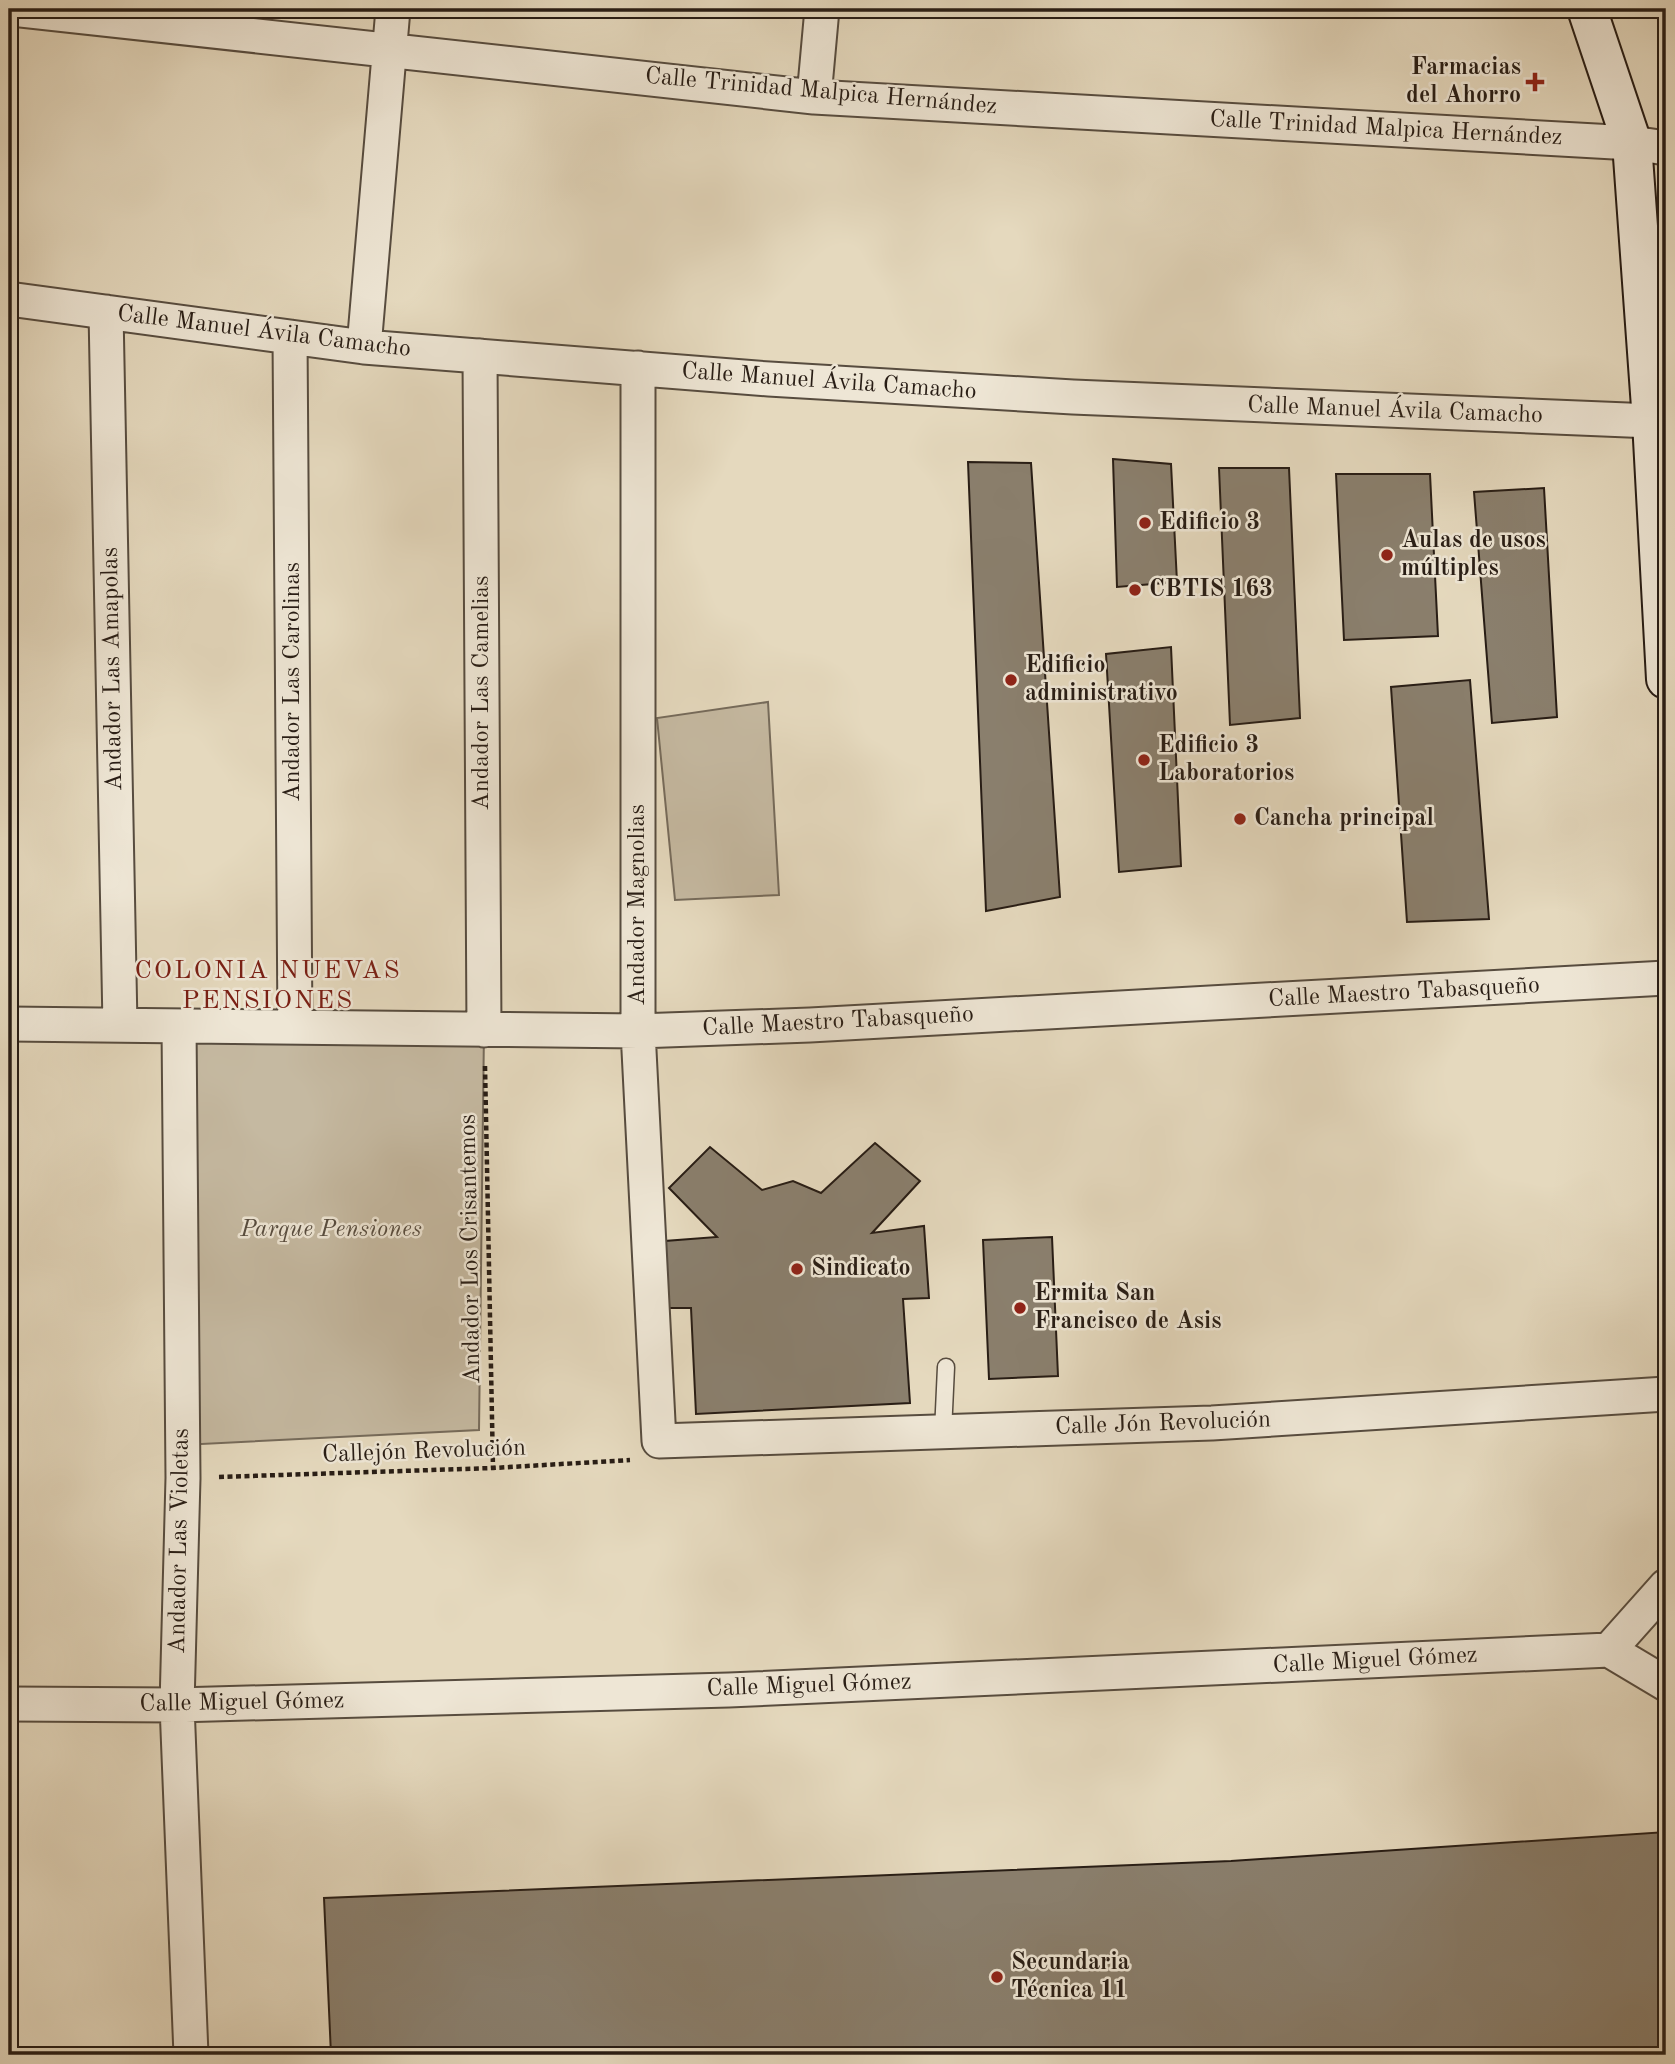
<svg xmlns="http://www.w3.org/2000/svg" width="1675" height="2064" viewBox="0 0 1675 2064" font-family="'Old Standard TT',serif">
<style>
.green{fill:#c5b9a1;stroke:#766b5b;stroke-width:2}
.building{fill:#8a7f6d;stroke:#281d15;stroke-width:2}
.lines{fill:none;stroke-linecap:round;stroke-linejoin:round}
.lane-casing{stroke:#574c3f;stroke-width:19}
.street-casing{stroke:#574c3f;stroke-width:37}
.secondary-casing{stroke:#281d15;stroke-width:42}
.path{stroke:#281d15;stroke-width:4.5;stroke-dasharray:5 3.5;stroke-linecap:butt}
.lane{stroke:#eee6d5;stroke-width:16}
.street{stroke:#eee6d5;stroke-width:33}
.secondary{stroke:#eee6d5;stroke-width:38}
.poi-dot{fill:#8f2418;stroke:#eee6d5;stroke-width:2.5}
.labels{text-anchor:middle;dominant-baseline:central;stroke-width:5;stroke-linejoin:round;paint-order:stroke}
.poi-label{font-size:24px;font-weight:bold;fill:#281d15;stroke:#eee6d5;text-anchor:start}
.street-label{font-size:24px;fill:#281d15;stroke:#eee6d5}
.park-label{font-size:24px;font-style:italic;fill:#574c3f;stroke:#eee6d5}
.neighbourhood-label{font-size:26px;letter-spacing:2px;fill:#7a1f14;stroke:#eee6d5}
</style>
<rect width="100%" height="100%" fill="#e5d9be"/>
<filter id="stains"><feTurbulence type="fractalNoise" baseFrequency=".00286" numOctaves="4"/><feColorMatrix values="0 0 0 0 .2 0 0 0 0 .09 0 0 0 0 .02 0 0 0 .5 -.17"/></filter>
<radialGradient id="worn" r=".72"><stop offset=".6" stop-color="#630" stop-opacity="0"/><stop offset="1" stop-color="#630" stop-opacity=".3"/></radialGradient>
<path class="green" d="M768,702L779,895L675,900L657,718Z
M179,1026L484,1030L479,1430L182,1445Z"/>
<path class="building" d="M1113,459L1171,464L1177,582L1117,587Z
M968,462L1031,463L1060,897L986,911Z
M1219,468H1289L1300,718L1230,725Z
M1336,474H1430L1438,636L1344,640Z
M1544,488L1557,717L1492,723L1474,492Z
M1171,647L1181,866L1119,872L1106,654Z
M1470,680L1489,919L1407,922L1391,687Z
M875,1143L920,1181L872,1233L924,1226L929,1298L903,1299L910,1403L696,1414L691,1308H667L665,1241L717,1237L669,1188L710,1147L762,1190L793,1181L821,1193Z
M1052,1237L1058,1376L989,1379L983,1240Z
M1666,1832V2055H331L324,1898L1231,1861Z"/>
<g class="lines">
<g class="lane-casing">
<path id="lane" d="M943,1432L946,1367"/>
</g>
<g class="street-casing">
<path id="street" d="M12,9L814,97L1632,143L1666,148
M814,97L822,9
M9,299L364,347L769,379L1073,397L1652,421
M106,312L120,1025
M290,337L295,1027
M364,347L393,9
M480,356L484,1030
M638,368V1031L659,1441L1212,1423L1666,1394
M9,1024L638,1031L810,1025L1666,978
M179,1026L183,1478L177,1705L191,2055
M1609,1650L1666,1586
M1609,1650L1666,1684
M9,1704L177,1705L729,1690L1609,1650"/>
</g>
<g class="secondary-casing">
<path id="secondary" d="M1587,9L1632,143L1652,421L1666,679"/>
</g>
<path class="path" d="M485,1066L493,1468
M219,1477L493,1468L630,1460"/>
<use href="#lane" class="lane"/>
<use href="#street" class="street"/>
<use href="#secondary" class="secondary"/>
</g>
<g class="poi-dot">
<path d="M1531.5 71.5h7v7h7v7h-7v7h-7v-7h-7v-7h7z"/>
<circle cx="1145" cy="523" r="7"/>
<circle cx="1387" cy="555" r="7"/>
<circle cx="1135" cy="590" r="7"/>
<circle cx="1011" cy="680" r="7"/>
<circle cx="1144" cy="760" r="7"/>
<circle cx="1240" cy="819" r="7"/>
<circle cx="797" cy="1269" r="7"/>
<circle cx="1020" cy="1308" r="7"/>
<circle cx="997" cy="1977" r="7"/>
</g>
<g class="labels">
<g class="poi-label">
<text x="1521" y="68" text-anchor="end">Farmacias<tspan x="1521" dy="28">del Ahorro</tspan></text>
<text x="1159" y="523">Edificio 3</text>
<text x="1401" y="541">Aulas de usos<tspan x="1401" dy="28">múltiples</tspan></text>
<text x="1149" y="590">CBTIS 163</text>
<text x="1025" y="666">Edificio<tspan x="1025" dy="28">administrativo</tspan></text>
<text x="1158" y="746">Edificio 3<tspan x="1158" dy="28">Laboratorios</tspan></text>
<text x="1254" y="819">Cancha principal</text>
<text x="811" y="1269">Sindicato</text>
<text x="1034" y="1294">Ermita San<tspan x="1034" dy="28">Francisco de Asis</tspan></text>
<text x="1011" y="1963">Secundaria<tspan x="1011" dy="28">Técnica 11</tspan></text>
</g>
<g class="street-label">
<text transform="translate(821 92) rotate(5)">Calle Trinidad Malpica Hernández</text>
<text transform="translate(1386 129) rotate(3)">Calle Trinidad Malpica Hernández</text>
<text transform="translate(264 332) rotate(7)">Calle Manuel Ávila Camacho</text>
<text transform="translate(829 382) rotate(4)">Calle Manuel Ávila Camacho</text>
<text transform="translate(1395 411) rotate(2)">Calle Manuel Ávila Camacho</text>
<text transform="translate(113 669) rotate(-91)">Andador Las Amapolas</text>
<text transform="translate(293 682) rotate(-90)">Andador Las Carolinas</text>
<text transform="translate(482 693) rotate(-90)">Andador Las Camelias</text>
<text transform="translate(638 905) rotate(-90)">Andador Magnolias</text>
<text transform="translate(1404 993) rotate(-3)">Calle Maestro Tabasqueño</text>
<text transform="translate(838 1022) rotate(-3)">Calle Maestro Tabasqueño</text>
<text transform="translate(471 1249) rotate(-91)">Andador Los Crisantemos</text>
<text transform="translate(1163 1424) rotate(-2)">Calle Jón Revolución</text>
<text transform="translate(424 1452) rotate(-2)">Callejón Revolución</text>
<text transform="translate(180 1541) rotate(-89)">Andador Las Violetas</text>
<text transform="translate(1375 1661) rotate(-3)">Calle Miguel Gómez</text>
<text transform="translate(809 1686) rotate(-2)">Calle Miguel Gómez</text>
<text transform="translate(242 1703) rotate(-1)">Calle Miguel Gómez</text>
</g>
<g class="park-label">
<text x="331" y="1230">Parque Pensiones</text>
</g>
<g class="neighbourhood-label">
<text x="268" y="971">COLONIA NUEVAS<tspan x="268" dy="30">PENSIONES</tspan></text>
</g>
</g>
<rect width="1675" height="2064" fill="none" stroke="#e5d9be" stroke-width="35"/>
<rect x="10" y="10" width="1654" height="2043" fill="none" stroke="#281d15" stroke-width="3.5"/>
<rect x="18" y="18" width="1640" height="2029" fill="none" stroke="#281d15" stroke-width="2"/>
<rect width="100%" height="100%" filter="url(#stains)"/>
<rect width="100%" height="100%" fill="url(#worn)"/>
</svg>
